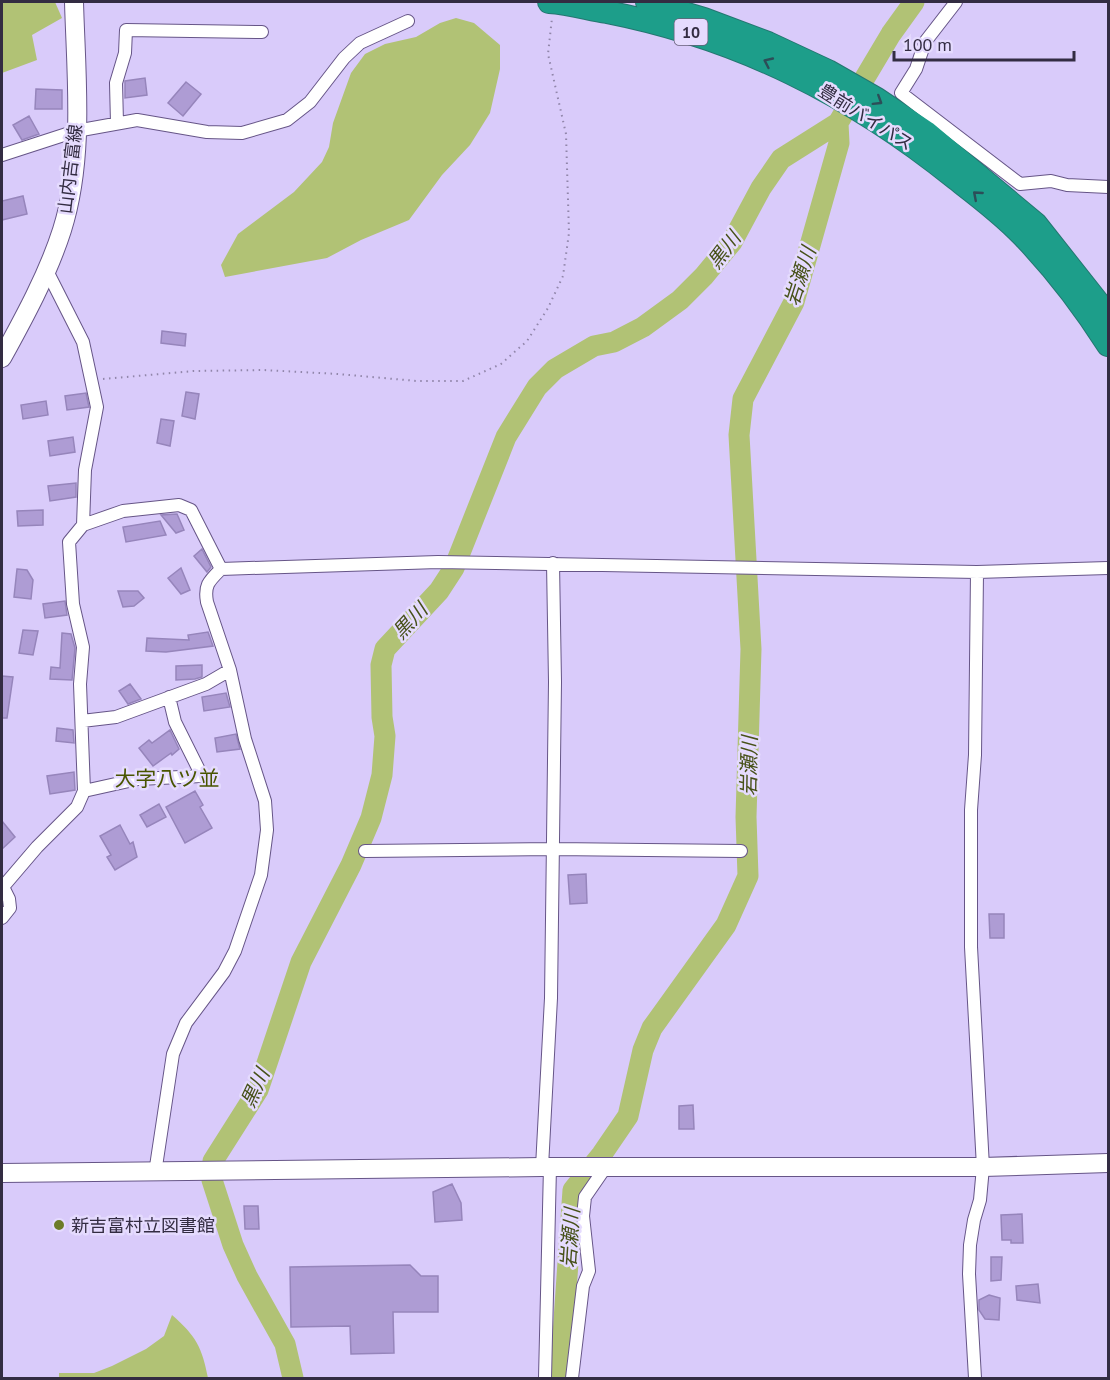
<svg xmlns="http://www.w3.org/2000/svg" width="1110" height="1380" viewBox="0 0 1110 1380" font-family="'PT Sans','Noto Sans JP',sans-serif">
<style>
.water{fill:#b1c275}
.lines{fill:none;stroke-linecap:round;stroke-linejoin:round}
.river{stroke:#b1c275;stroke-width:21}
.building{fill:#ae9cd4;stroke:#9685bb;stroke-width:1.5}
.street-casing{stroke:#665587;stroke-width:14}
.secondary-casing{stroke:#665587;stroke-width:20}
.highway-casing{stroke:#257671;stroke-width:24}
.path{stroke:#9186aa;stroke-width:2;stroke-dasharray:1.5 4.5;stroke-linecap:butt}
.street{stroke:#fff;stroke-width:12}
.secondary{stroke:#fff;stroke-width:18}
.highway{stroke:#1d9e8a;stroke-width:22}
.oneway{stroke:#2c4e58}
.poi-dot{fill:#6d7b29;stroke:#e5dbfe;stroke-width:2}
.labels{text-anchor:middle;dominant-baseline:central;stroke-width:5;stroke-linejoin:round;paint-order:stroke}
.shield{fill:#e5dbfe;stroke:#68607a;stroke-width:1.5}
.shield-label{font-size:16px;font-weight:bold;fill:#332c42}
.street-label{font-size:18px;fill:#332c42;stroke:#e5dbfe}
.poi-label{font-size:18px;fill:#332c42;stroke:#e5dbfe;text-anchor:start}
.water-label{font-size:20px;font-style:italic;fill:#475119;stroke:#e5dbfe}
.quarter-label{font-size:21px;fill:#495500;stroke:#e5dbfe}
</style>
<rect width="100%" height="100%" fill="#d9cbfa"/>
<path class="water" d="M2,2H55L62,18L32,35L37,60L2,73Z
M456,18L474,23L500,45V69L490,113L470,145L442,175L409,220L361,240L327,258L225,277L221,265L238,234L294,192L322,162L329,147L333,123L351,73L365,54L385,44L416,37L440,23Z
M172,1315C196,1336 202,1347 208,1378H59V1373H94L112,1366L146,1349L164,1336Z"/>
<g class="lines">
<path class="river" d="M293,1378L285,1344L247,1276L233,1245L212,1180L213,1161L258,1090L301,962L351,865L371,818L382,775L385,736L382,717L381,665L385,649L439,591L454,568L506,437L537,387L555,369L594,346L614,342L643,327L680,300L704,276L732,242L761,188L781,159L838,123L891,34L914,2
M560,1378L573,1190L602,1154L628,1116L643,1050L652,1028L726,925L748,876L746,817L751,649L739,435L743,399L794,302L839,143L838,123"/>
</g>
<path class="building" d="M145,78L147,95L125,98V81Z
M186,82L201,94L183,116L168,103Z
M36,89L62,90V109H35Z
M29,116L39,134L22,140L13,125Z
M23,196L27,214L2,220V201Z
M162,331L186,334L185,346L161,343Z
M186,392L199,394L195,419L182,416Z
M86,393L89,407L67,410L65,396Z
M46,401L48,415L23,419L21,405Z
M161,419L174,421L170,446L157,443Z
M73,437L75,452L50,456L48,441Z
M76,483V497L50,501L48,486Z
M43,510V525L18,526L17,511Z
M177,514L184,530L176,533L161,515Z
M160,521L166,535L126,542L123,527Z
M202,549L211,567L207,572L194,556Z
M181,568L190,590L181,594L168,578Z
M17,569L27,570L33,580L31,599L14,597Z
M118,591H138L144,598L134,606L123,607Z
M65,601L67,615L45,618L43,604Z
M23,630L38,631L33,655L19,653Z
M208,632L213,646L166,652L146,651L147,638L189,640L188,635Z
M62,633L71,634L75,648L72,680L50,679L51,667L60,668Z
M202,665V677L195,679L176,680V666Z
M2,676L13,677L7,718H2Z
M130,684L141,699L128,704L119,691Z
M226,693L230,707L204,711L202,697Z
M57,728L73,730L74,743L56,741Z
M170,730L179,749L172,755L171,753L153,766L139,748L149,740L152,743Z
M236,734L240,749L217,752L215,738Z
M74,772L75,790L50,794L47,776Z
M195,791L203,805L200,807L212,828L185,843L166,807Z
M159,804L166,817L147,827L140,815Z
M2,821L15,837L2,849Z
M120,825L130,844L133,842L137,857L115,870L107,857L111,855L100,836Z
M586,874L587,903L570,904L568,875Z
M989,914H1004V938H990Z
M693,1105L694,1129H679V1106Z
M452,1184L461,1203L462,1220L435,1222L433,1192Z
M244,1206H258L259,1229H245Z
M1022,1214L1023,1243H1011V1240H1002L1001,1215Z
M991,1257H1002L1001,1280L991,1281Z
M410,1265L421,1276H438V1312H393L394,1353L351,1354L350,1326L291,1327L290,1267Z
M1038,1284L1040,1303L1017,1300L1016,1286Z
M989,1295L1000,1298L999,1320L985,1319L979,1310V1300Z"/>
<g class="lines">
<g class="street-casing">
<path id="street" d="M956,2L925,42L916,69L901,93L1020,184L1051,181L1067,185L1108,187
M117,123L116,83L125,53L126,30L262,32
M2,155L76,131L137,120L207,132L242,133L287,120L310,102L344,58L360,43L408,21
M46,269L83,342L97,407L85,470L83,525
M82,721L116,717L206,684L230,670
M84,791L138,779L202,776L175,722L169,697
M365,851L553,849L741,851
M2,888L37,847L77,807L84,791L80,684L83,647L73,604L69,542L83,525L123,511L179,505L191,510L221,569L438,562L977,572L1108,568
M2,918L10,908L9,899L3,887
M542,1167L551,998L555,682L553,563
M155,1173L173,1054L186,1023L224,972L235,951L261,875L267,830L265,801L245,739L230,670L207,602C204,585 209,581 221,569
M545,1378L550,1167
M572,1378L583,1286L589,1271L583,1216L585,1197L605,1168
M975,1378L969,1274L970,1245L974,1220L980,1200L983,1167L971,947V810L975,755L977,572"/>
</g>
<g class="secondary-casing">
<path id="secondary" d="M2,358C24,318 48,274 62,230C85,157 76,76 74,2
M2,1173L542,1167H983L1108,1163"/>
</g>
<g class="highway-casing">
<path id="highway" d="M549,2C569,3 588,9 607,12C739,38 852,95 956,179C978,196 1002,214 1022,235C1054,268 1083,306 1108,345
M647,2L704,19L768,43L828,71L877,99L926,132L1036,224L1108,315"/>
</g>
<path class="path" d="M103,379L194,371L263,370L338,374L417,381H463L501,364L527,341L548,308L563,276L569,233L566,134L548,54L552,18"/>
<use href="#street" class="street"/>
<use href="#secondary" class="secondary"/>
<use href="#highway" class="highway"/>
</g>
<defs><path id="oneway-chevron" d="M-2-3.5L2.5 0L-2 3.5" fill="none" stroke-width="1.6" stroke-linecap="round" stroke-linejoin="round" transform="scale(1.5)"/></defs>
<g class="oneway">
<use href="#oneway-chevron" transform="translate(768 62) rotate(-155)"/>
<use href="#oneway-chevron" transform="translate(878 101) rotate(32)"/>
<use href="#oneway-chevron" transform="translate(977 195) rotate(-139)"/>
</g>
<circle class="poi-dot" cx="59" cy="1225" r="6"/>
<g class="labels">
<rect class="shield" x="674.5" y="19" width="33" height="26" rx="4.5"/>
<g class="shield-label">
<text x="691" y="32">10</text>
</g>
<g class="street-label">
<text transform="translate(866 117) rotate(32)">豊前バイパス</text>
<text transform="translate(70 169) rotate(-83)">山内吉富線</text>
</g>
<g class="poi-label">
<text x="71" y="1225">新吉富村立図書館</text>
</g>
<g class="water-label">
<text transform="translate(724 250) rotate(-53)">黒川</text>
<text transform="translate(800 276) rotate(-72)">岩瀬川</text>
<text transform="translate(410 621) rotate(-47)">黒川</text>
<text transform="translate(749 766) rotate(-89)">岩瀬川</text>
<text transform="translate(255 1088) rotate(-65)">黒川</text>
<text transform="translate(570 1238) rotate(-86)">岩瀬川</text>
</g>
<g class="quarter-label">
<text x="167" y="778">大字八ツ並</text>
</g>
</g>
<rect width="1110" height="1380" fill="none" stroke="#332c42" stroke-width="6"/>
<path d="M894 51v9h180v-9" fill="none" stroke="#332c42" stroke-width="3"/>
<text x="903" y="51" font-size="18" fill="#332c42" stroke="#e5dbfe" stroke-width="4.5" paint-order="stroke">100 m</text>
</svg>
